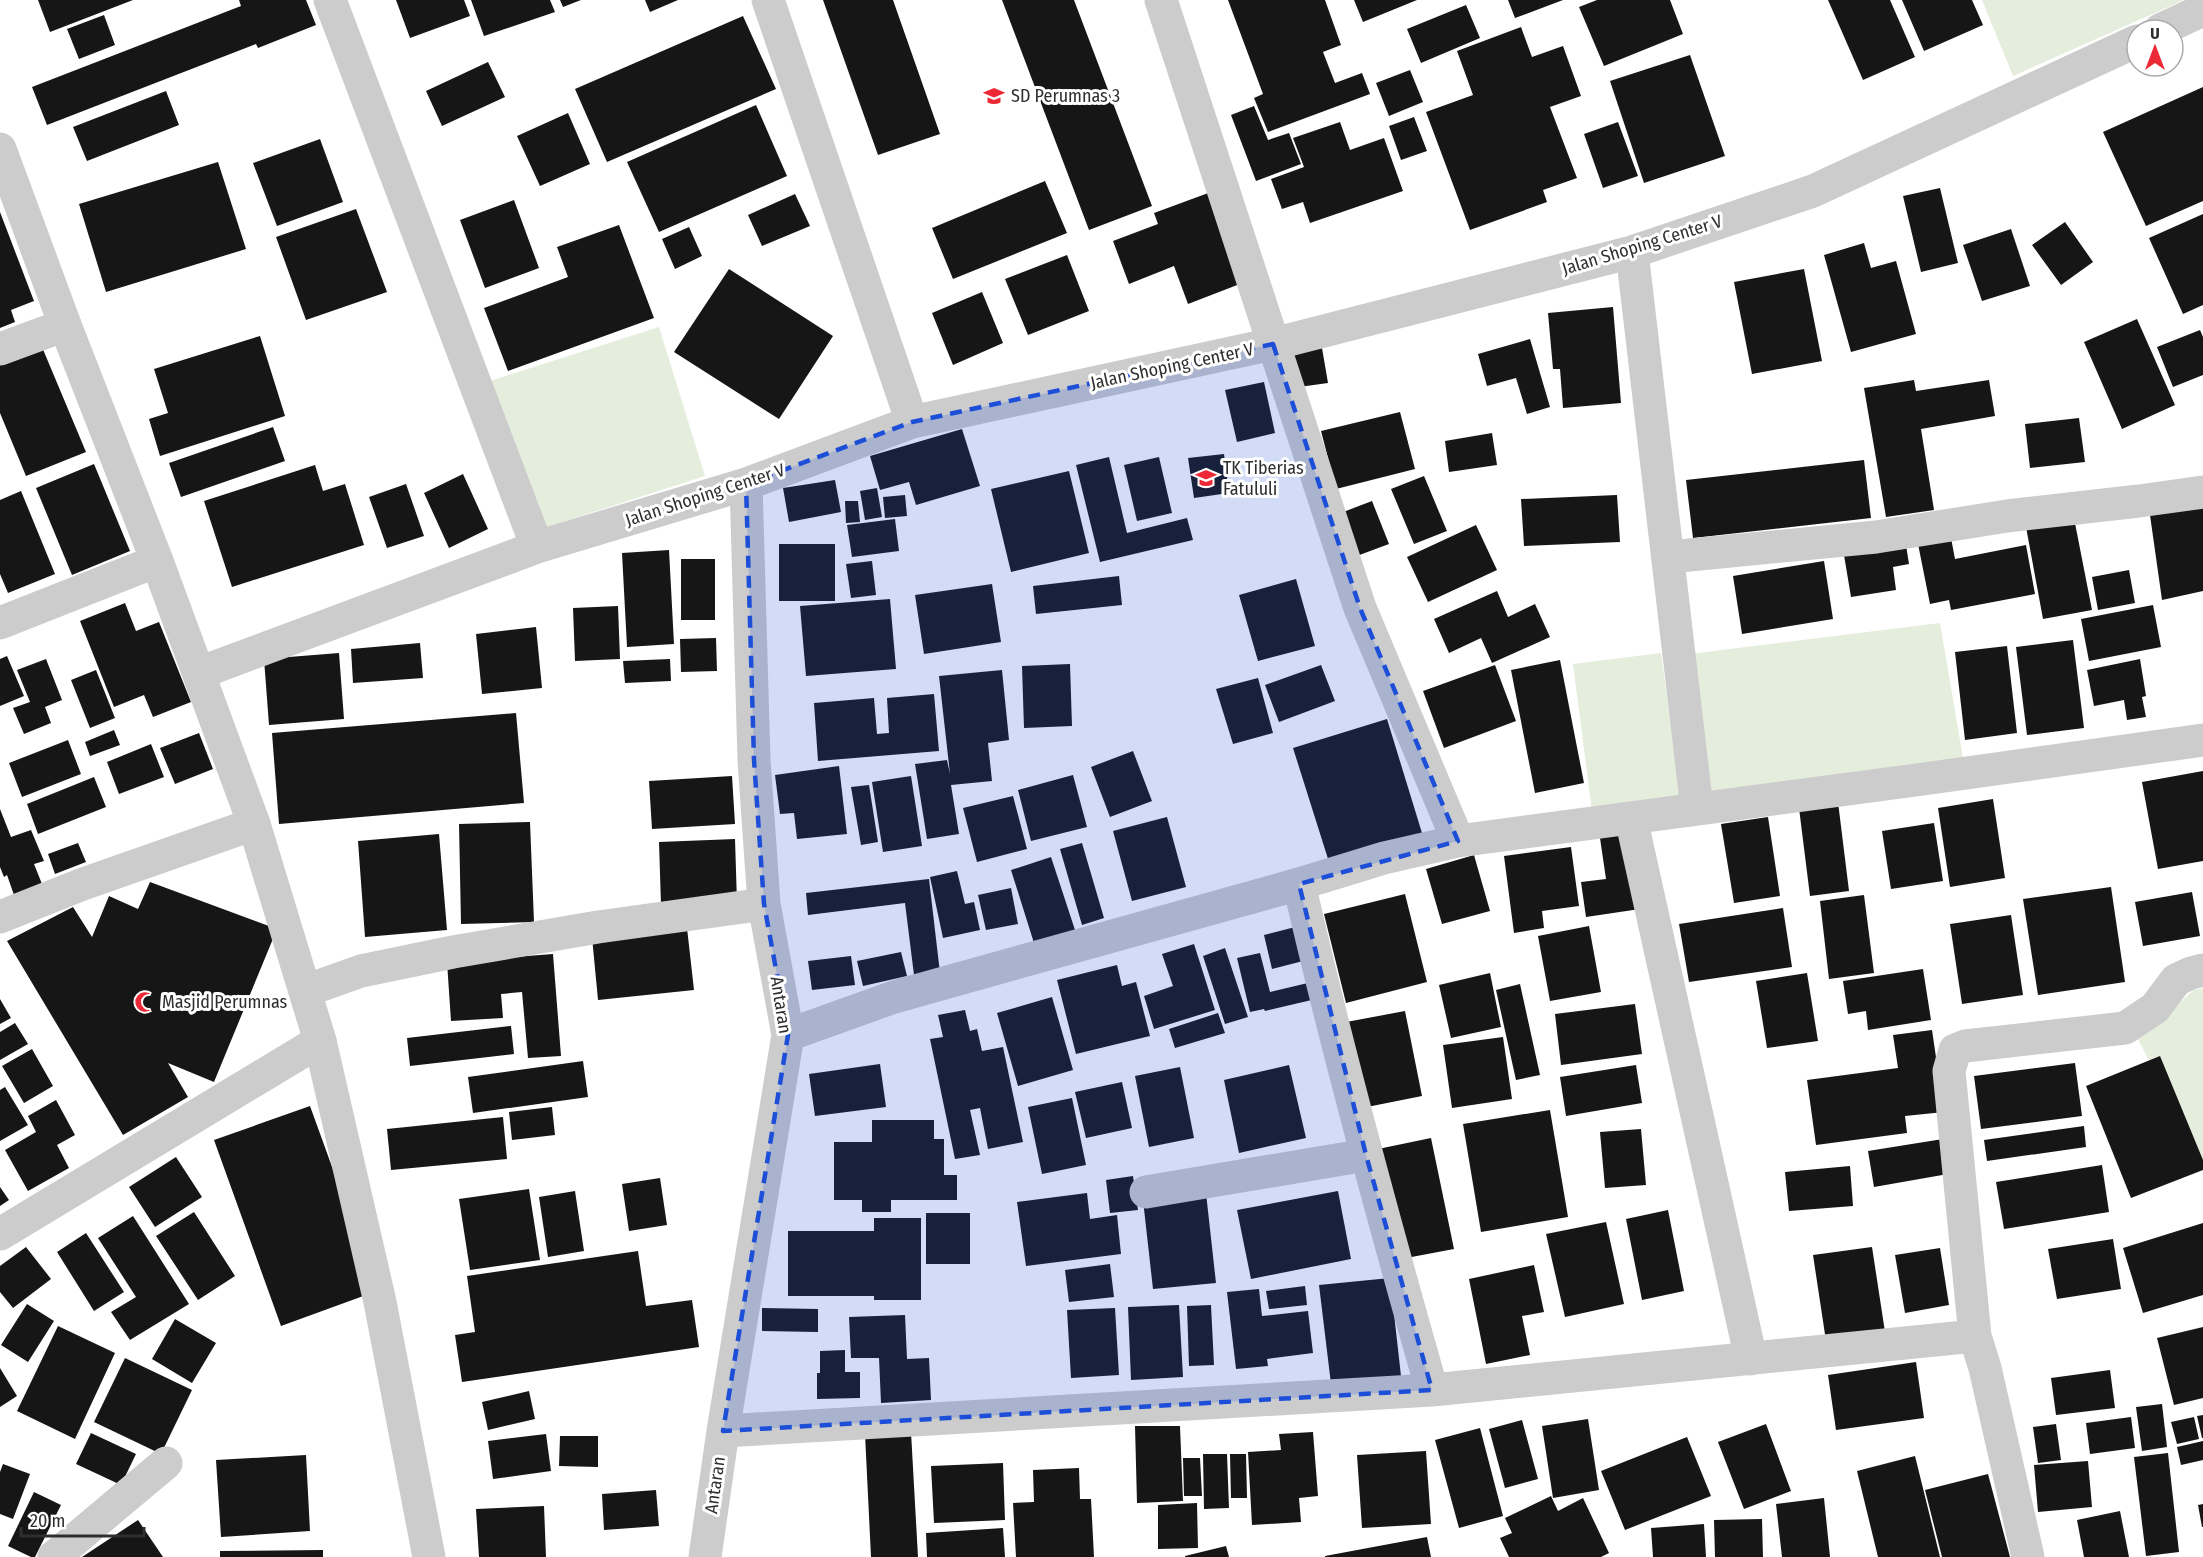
<svg xmlns="http://www.w3.org/2000/svg" width="2203" height="1557" viewBox="0 0 2203 1557" font-family="'Fira Sans Condensed',sans-serif">
<style>
.green{fill:#e5eddc}
.building{fill:#161616}
.lines{fill:none;stroke-linecap:round;stroke-linejoin:round}
.minor{stroke:#ccc;stroke-width:33}
.tertiary{stroke:#ccc;stroke-width:33}
.marked{fill:#1d4ed8;fill-opacity:0.2;stroke:#1d4ed8;stroke-width:4.5;stroke-dasharray:12 8;stroke-linejoin:round}
.labels{text-anchor:middle;dominant-baseline:central;stroke-width:6;stroke-linejoin:round;paint-order:stroke}
.poi-label{font-size:18px;fill:#2f2f2f;stroke:#fff;text-anchor:start}
.street-label{font-size:18px;fill:#2f2f2f;stroke:#fff}
</style>
<rect width="100%" height="100%" fill="#fff"/>
<path class="green" d="M1982,0H2184L2013,76Z
M659,327L705,476L541,529L490,381Z
M1940,623L1964,764L1855,777L1708,791L1690,654Z
M1661,653L1681,800L1592,811L1573,664Z
M2203,988V1166L2138,1039L2194,990Z"/>
<path class="building" d="M38,0H133L50,32Z
M239,0H306L316,25L258,48L256,44L47,125L32,87L241,6Z
M396,0H464L470,16L410,38Z
M471,0H550L555,12L484,36Z
M560,0H581L563,7Z
M645,0H678L650,12Z
M823,0H893L940,134L878,155Z
M1002,0H1074L1152,206L1089,230Z
M1228,0H1325L1341,45L1323,52L1335,83L1362,73L1370,94L1268,132L1254,98L1263,94Z
M1354,0H1417L1363,22Z
M1508,0H1563L1515,18Z
M1597,0H1670L1683,34L1604,66L1579,7Z
M1828,0H1890L1915,57L1863,80Z
M1902,0H1972L1983,25L1924,51Z
M1466,5L1480,38L1421,63L1407,29Z
M104,15L115,45L79,59L67,29Z
M743,16L776,89L607,162L575,89Z
M1521,27L1532,57L1563,46L1581,96L1550,107L1577,178L1543,190L1547,202L1470,230L1426,112L1473,95L1457,51Z
M1690,55L1725,156L1644,183L1610,81Z
M488,62L505,97L442,126L426,91Z
M1410,70L1423,102L1389,116L1376,83Z
M2203,87V201L2146,226L2103,132Z
M166,91L179,125L87,161L73,127Z
M756,105L787,176L659,232L627,162Z
M1254,106L1268,140L1289,133L1301,164L1256,181L1231,115Z
M568,113L590,164L540,186L517,136Z
M1414,117L1427,151L1401,160L1389,126Z
M1340,122L1350,150L1384,138L1403,191L1310,223L1303,202L1282,209L1271,179L1304,167L1293,138Z
M1618,122L1638,176L1603,188L1584,134Z
M320,139L343,202L277,226L253,163Z
M218,162L246,249L106,292L79,204Z
M1045,181L1067,233L953,279L932,228Z
M1940,188L1958,263L1921,272L1903,196Z
M1211,192L1245,282L1188,304L1174,266L1129,284L1113,241L1158,224L1154,213Z
M795,194L810,226L762,246L748,215Z
M514,200L539,268L485,288L460,220Z
M356,209L387,292L306,320L276,237Z
M0,212L34,301L11,310L15,322L0,328Z
M2203,214V305L2183,314L2149,238Z
M2065,222L2093,262L2061,285L2032,245Z
M619,225L654,318L508,371L484,308L568,277L557,247Z
M689,227L702,256L675,269L662,239Z
M2011,229L2030,286L1982,301L1963,245Z
M1864,243L1871,268L1896,261L1916,334L1851,352L1824,255Z
M1067,255L1089,311L1028,335L1005,279Z
M729,269L833,336L779,419L674,352Z
M1804,269L1822,361L1752,374L1734,282Z
M982,292L1003,343L953,365L932,313Z
M1613,307L1621,403L1563,408L1560,369H1553L1548,313Z
M2137,319L2175,405L2122,429L2084,342Z
M2200,330L2203,337V375L2173,387L2157,347Z
M260,336L285,416L160,456L149,419L168,413L154,369Z
M1530,339L1550,407L1527,414L1516,378L1487,386L1478,354Z
M42,347L86,452L26,476L0,413V364Z
M1322,348L1328,383L1292,388L1287,354Z
M1914,380L1916,391L1989,380L1995,416L1921,429L1934,510L1886,517L1864,388Z
M1264,382L1275,433L1237,442L1225,390Z
M1400,412L1415,469L1336,489L1321,431Z
M2079,418L2085,462L2030,468L2025,424Z
M273,427L285,461L181,497L169,463Z
M962,429L980,486L916,505L909,482L880,490L870,456Z
M1492,433L1497,465L1449,472L1445,441Z
M1224,454L1229,493L1194,498L1188,458Z
M1109,457L1127,533L1187,518L1193,540L1100,562L1076,465Z
M1159,457L1172,513L1137,521L1124,465Z
M1864,460L1871,518L1693,538L1686,480Z
M94,464L130,551L72,575L36,488Z
M315,465L323,491L345,484L364,545L232,587L204,501Z
M1069,471L1089,553L1011,572L991,489Z
M463,474L488,529L449,548L424,493Z
M1424,476L1447,531L1414,544L1391,489Z
M835,480L841,512L789,522L783,488Z
M406,484L424,536L387,548L369,497Z
M877,488L882,517L865,520L860,491Z
M21,491L55,574L8,593L0,574V500Z
M905,495L907,516L885,518L883,497Z
M1617,495L1620,542L1524,546L1521,499Z
M845,501H858L860,522L846,523Z
M1372,501L1389,544L1354,557L1338,514Z
M2203,501V591L2162,600L2149,508Z
M2074,518L2092,610L2043,619L2026,527Z
M895,519L899,551L852,557L847,525Z
M1476,525L1497,570L1428,602L1407,557Z
M1951,538L1955,559L2026,545L2035,594L1951,610L1949,600L1930,604L1918,544Z
M1905,539L1909,564L1893,567L1896,590L1851,597L1843,549Z
M779,544H835V601H779Z
M669,550L674,644L627,647L622,553Z
M681,559H715V620H681Z
M872,561L876,595L851,598L846,564Z
M1824,561L1833,619L1742,634L1733,576Z
M2129,570L2135,603L2098,610L2092,577Z
M1119,576L1122,605L1036,614L1033,586Z
M1296,579L1315,646L1258,661L1239,595Z
M992,584L1001,642L924,654L915,595Z
M1497,591L1508,617L1535,604L1550,637L1492,663L1481,638L1449,653L1434,619Z
M890,599L896,669L806,676L800,606Z
M125,603L136,631L159,622L191,702L153,717L144,695L114,707L80,621Z
M2153,605L2161,647L2089,661L2081,619Z
M618,606L620,659L575,661L573,608Z
M536,627L542,688L482,694L476,634Z
M716,638L717,671L681,672L680,639Z
M2073,640L2084,728L2027,735L2016,647Z
M420,643L423,678L353,683L351,649Z
M2007,646L2017,733L1965,740L1955,652Z
M339,653L344,719L269,725L264,659Z
M7,656L24,696L0,706V659Z
M46,659L62,700L45,707L51,723L24,734L13,708L30,702L17,670Z
M670,659L671,681L625,683L623,661Z
M2140,659L2146,696L2142,697L2146,717L2127,720L2124,700L2094,706L2087,670Z
M1560,660L1584,783L1535,793L1511,670Z
M1070,664L1072,726L1024,728L1022,666Z
M1321,665L1335,701L1279,722L1265,685Z
M1495,665L1516,721L1444,748L1423,691Z
M96,670L115,718L90,728L71,680Z
M1002,670L1009,740L988,743L992,781L951,785L959,834L927,839L915,764L947,760L950,774L939,676Z
M1258,678L1273,733L1233,744L1216,689Z
M934,694L939,751L818,761L814,703L874,698L877,734L889,733L887,698Z
M516,713L524,803L279,824L272,733Z
M1387,719L1422,833L1329,862L1293,748Z
M114,730L120,745L90,756L85,742Z
M199,733L213,769L175,784L160,748Z
M68,740L81,774L22,797L9,763Z
M151,744L164,777L119,794L107,762Z
M1133,751L1152,801L1110,817L1091,767Z
M839,766L847,834L797,839L794,813L780,814L775,775Z
M2203,771V861L2158,869L2142,782Z
M1073,775L1087,827L1031,841L1018,790Z
M732,776L735,824L652,829L649,781Z
M911,776L922,846L883,852L872,782Z
M94,777L106,807L38,834L27,804Z
M869,785L878,842L861,845L851,787Z
M1013,796L1027,849L977,862L963,808Z
M1993,799L2005,878L1950,887L1938,808Z
M1838,802L1849,891L1810,896L1799,808Z
M0,809L11,837L31,830L44,861L34,864L42,884L14,895L7,875L4,877L0,867Z
M1167,817L1186,887L1132,901L1113,831Z
M1768,817L1780,896L1734,903L1721,824Z
M530,822L534,922L461,924L459,824Z
M1934,823L1943,881L1891,889L1882,831Z
M439,834L447,930L365,937L358,841Z
M1629,834L1640,909L1586,917L1581,882L1606,879L1600,838Z
M735,839L737,903L661,905L659,842Z
M78,843L86,862L55,874L48,854Z
M1082,843L1104,918L1082,925L1060,849Z
M1571,847L1579,906L1542,911L1544,928L1514,933L1504,856Z
M1474,855L1490,911L1442,924L1426,869Z
M1051,857L1075,930L1034,943L1011,870Z
M957,871L965,904L974,902L980,930L943,938L930,877Z
M929,879L940,973L914,975L905,903L808,915L806,893Z
M150,882L277,929L214,1082L168,1063L188,1097L123,1135L7,941L73,907L92,937L109,896L138,909Z
M2111,887L2125,982L2038,995L2023,899Z
M1011,888L1018,924L986,930L978,895Z
M2192,892L2200,936L2143,946L2135,902Z
M1405,894L1427,982L1346,1003L1324,914Z
M1864,895L1874,973L1829,979L1820,901Z
M1783,908L1792,967L1689,982L1679,924Z
M2011,915L2023,995L1962,1004L1950,924Z
M1299,926L1307,960L1272,969L1264,935Z
M1589,926L1601,992L1550,1001L1538,936Z
M687,928L694,990L598,1000L592,937Z
M1194,944L1215,1010L1154,1029L1144,996L1173,986L1162,954Z
M1225,948L1248,1017L1225,1024L1203,956Z
M901,952L907,976L863,986L857,961Z
M1260,953L1270,992L1312,982L1316,999L1265,1011L1264,1009L1250,1012L1237,958Z
M553,954L561,1056L528,1058L522,992L501,994L503,1018L451,1021L447,962Z
M851,956L855,985L812,990L808,961Z
M1117,965L1122,986L1136,982L1150,1036L1076,1054L1057,980Z
M1923,969L1931,1020L1868,1030L1866,1011L1848,1014L1843,981Z
M1490,973L1501,1027L1451,1038L1439,985Z
M1807,973L1818,1041L1767,1048L1756,981Z
M1520,984L1540,1075L1516,1080L1496,990Z
M1052,997L1073,1070L1018,1086L997,1013Z
M0,999L11,1018L0,1024Z
M1635,1004L1642,1054L1561,1065L1555,1014Z
M965,1010L970,1031L977,1029L982,1051L1003,1047L1023,1142L988,1149L980,1108L970,1110L980,1155L955,1159L930,1039L943,1037L938,1015Z
M1405,1011L1422,1096L1357,1109L1341,1023Z
M1218,1013L1225,1033L1175,1048L1169,1029Z
M15,1023L28,1044L0,1060V1032Z
M511,1026L514,1054L410,1066L407,1038Z
M1932,1030L1944,1112L1905,1116L1907,1133L1816,1145L1807,1080L1898,1068L1893,1035Z
M1503,1037L1512,1099L1452,1108L1443,1045Z
M32,1049L53,1086L24,1103L2,1066Z
M2160,1056L2203,1160V1170L2131,1198L2086,1086Z
M583,1061L588,1097L473,1113L468,1077Z
M2075,1063L2082,1116L1981,1129L1974,1076Z
M880,1064L886,1107L815,1116L809,1074Z
M1289,1065L1306,1138L1239,1153L1224,1080Z
M1636,1065L1642,1103L1566,1116L1560,1077Z
M1180,1067L1194,1138L1149,1147L1135,1076Z
M1122,1082L1132,1128L1086,1138L1075,1092Z
M5,1087L28,1125L0,1141V1090Z
M1072,1098L1086,1165L1042,1174L1028,1107Z
M56,1100L75,1135L57,1145L69,1168L28,1191L5,1150L36,1132L28,1116Z
M310,1106L377,1291L281,1326L214,1140Z
M552,1107L555,1135L512,1140L509,1112Z
M1550,1110L1568,1217L1481,1232L1463,1124Z
M503,1117L507,1159L391,1170L387,1129Z
M872,1120H934V1139H944V1175H957V1200H891V1212H862V1200H834V1142H872Z
M2084,1126L2086,1147L1987,1161L1984,1140Z
M1641,1129L1646,1185L1605,1188L1600,1132Z
M1431,1138L1454,1249L1401,1259L1378,1149Z
M1943,1139L1948,1174L1874,1187L1868,1151Z
M176,1157L202,1197L155,1227L129,1187Z
M2102,1165L2109,1212L2004,1229L1996,1182Z
M1850,1166L1853,1206L1789,1211L1785,1172Z
M1133,1176L1138,1210L1110,1213L1106,1180Z
M660,1178L667,1225L629,1231L622,1184Z
M0,1187L9,1200L0,1206Z
M529,1189L540,1260L470,1270L459,1199Z
M575,1191L584,1251L548,1257L539,1197Z
M1338,1191L1351,1259L1251,1279L1237,1210Z
M1087,1193L1090,1219L1117,1215L1121,1254L1026,1266L1017,1202Z
M1206,1193L1216,1283L1153,1289L1143,1200Z
M1668,1210L1684,1291L1642,1300L1626,1219Z
M194,1212L235,1276L198,1300L156,1236Z
M926,1213H970V1264H926Z
M133,1216L189,1304L130,1340L111,1312L136,1297L98,1238Z
M874,1218H921V1300H874V1296H788V1231H874Z
M1606,1222L1624,1304L1565,1317L1546,1234Z
M2203,1223V1295L2143,1313L2123,1248Z
M86,1233L124,1292L94,1311L57,1252Z
M2113,1239L2121,1289L2057,1299L2048,1249Z
M26,1247L51,1279L13,1308L0,1292V1266Z
M1872,1247L1885,1332L1826,1341L1813,1255Z
M1940,1248L1949,1305L1905,1313L1895,1255Z
M638,1251L646,1306L692,1300L699,1347L462,1382L455,1335L475,1332L467,1276Z
M1110,1264L1114,1297L1069,1302L1065,1270Z
M1534,1265L1544,1312L1522,1316L1530,1355L1486,1364L1469,1279Z
M1390,1278L1401,1376L1331,1384L1319,1285Z
M1305,1286L1307,1305L1269,1309L1266,1291Z
M1259,1289L1262,1316L1308,1311L1313,1353L1267,1359L1268,1366L1236,1369L1227,1292Z
M27,1304L54,1321L28,1362L1,1345Z
M1179,1305L1183,1377L1131,1380L1128,1307Z
M1211,1305L1214,1365L1189,1366L1187,1306Z
M762,1308L818,1309V1332L762,1331Z
M1115,1308L1119,1375L1071,1378L1067,1310Z
M905,1315L907,1359L929,1358L931,1400L881,1403L879,1358H851L849,1317Z
M175,1319L216,1343L192,1383L152,1359Z
M58,1326L115,1353L75,1439L17,1411Z
M2203,1327V1398L2174,1405L2157,1338Z
M845,1350V1372H860V1398L817,1399V1373H820V1351Z
M125,1358L192,1390L161,1454L94,1422Z
M1916,1362L1924,1418L1836,1430L1828,1375Z
M0,1368L17,1396L0,1407Z
M2110,1370L2115,1408L2056,1415L2051,1378Z
M529,1391L535,1419L488,1430L482,1402Z
M2162,1404L2167,1447L2142,1451L2136,1407Z
M2203,1415V1438H2202L2197,1416Z
M2131,1417L2135,1448L2090,1454L2086,1423Z
M2194,1417L2199,1439L2177,1444L2171,1422Z
M1588,1419L1599,1490L1553,1498L1542,1426Z
M1522,1420L1538,1479L1505,1488L1489,1429Z
M1766,1424L1791,1491L1744,1509L1718,1442Z
M2056,1424L2061,1460L2038,1463L2033,1427Z
M1135,1426H1180L1183,1501L1137,1503Z
M1480,1428L1503,1516L1459,1528L1435,1440Z
M911,1432L918,1557H871L865,1434Z
M1313,1432L1318,1496L1299,1498L1301,1522L1252,1525L1248,1452L1281,1450L1279,1434Z
M91,1433L136,1454L121,1485L76,1464Z
M546,1434L551,1471L493,1479L488,1441Z
M560,1436H598V1467L559,1466Z
M1687,1437L1711,1496L1625,1530L1601,1471Z
M2203,1441V1460L2181,1465L2177,1447Z
M1426,1451L1431,1524L1362,1528L1357,1455Z
M2168,1453L2179,1552L2146,1556L2134,1457Z
M1203,1454H1227L1229,1508L1204,1509Z
M1230,1454H1246L1247,1498H1231Z
M306,1455L310,1531L221,1537L216,1460Z
M1915,1456L1940,1557H1878L1857,1471Z
M1183,1458H1200L1202,1496H1184Z
M2088,1461L2092,1507L2038,1512L2034,1465Z
M1003,1463L1005,1520L934,1523L931,1466Z
M3,1464L30,1474L13,1519L0,1514V1472Z
M1079,1468L1080,1499H1091L1094,1557H1016L1013,1503L1034,1502L1033,1470Z
M1988,1474L2010,1557H1942L1925,1490Z
M656,1490L659,1526L604,1530L602,1494Z
M34,1492L61,1505L35,1557H31L8,1546Z
M1551,1496L1558,1511L1583,1498L1609,1553L1601,1557H1509L1500,1538L1512,1533L1505,1518Z
M1824,1498L1830,1557H1782L1776,1504Z
M1197,1503L1198,1548L1158,1549V1505Z
M2203,1504V1527H2202L2198,1505Z
M544,1506L546,1557H479L476,1509Z
M2120,1511L2129,1557H2084L2077,1520Z
M1762,1519L1763,1557H1715L1714,1520Z
M138,1520L163,1557H82Z
M1704,1524L1706,1557H1653L1651,1528Z
M1003,1528L1005,1557H927L926,1533Z
M1427,1537L1431,1557H1325V1556Z
M1226,1546L1229,1557H1185V1556Z
M323,1550V1557H220V1551Z"/>
<g class="lines">
<path class="minor" d="M330,0L537,547
M768,0L912,422
M1161,0L1360,608L1458,841
M2160,30L2203,10
M1632,252L1697,809
M0,349L65,325
M1669,557L1876,537L2007,516L2139,501L2203,492
M0,623L157,561
M199,673L537,547L746,484L912,422L1273,344L1632,252L1813,191L2137,41
M1631,818L1751,1359
M1299,884C1338,1054 1384,1222 1432,1390
M0,917L83,884L254,824
M305,991L361,971L453,952L598,927L764,904
M788,1035L894,997L1299,884L1384,858L1458,841L1916,780L2203,740
M1146,1192L1366,1155
M0,1234L320,1041
M723,1431L1432,1390L1975,1336
M54,1557L166,1463
M705,1557L723,1431L788,1035L764,904L754,760L746,484
M2028,1557L1985,1368L1975,1336L1949,1071L1955,1050L1965,1046L2125,1028L2155,1008L2176,980L2191,973L2203,970"/>
<path class="tertiary" d="M0,149L65,325L157,561L254,824L320,1041L380,1302L429,1557"/>
</g>
<path class="marked" d="M1273,344L1360,608L1458,841L1299,884L1366,1155L1432,1390L723,1431L788,1035L764,904L754,760L746,484L912,422Z"/>
<defs>
<g id="school-bare" transform="scale(1.62)"><path d="M0-5L7-2L0 1L-7-2ZM-4 1L0 2.5L4 1V4Q0 6-4 4Z" fill="#ee2937" stroke="#fff" stroke-width="2.5" paint-order="stroke"/></g>
<g id="mosque-bare" transform="scale(1.62)"><path d="M3.5-4.9A6 6 0 1 0 3.5 4.9A5 5 0 1 1 3.5-4.9Z" fill="#ee2937" stroke="#fff" stroke-width="2.5" paint-order="stroke"/></g>
</defs>
<g fill-rule="evenodd">
<use href="#school-bare" x="994" y="96"/>
<use href="#school-bare" x="1206" y="478"/>
<use href="#mosque-bare" x="145" y="1002"/>
</g>
<g class="labels">
<g class="poi-label">
<text x="1011" y="96">SD Perumnas 3</text>
<text x="1223" y="468">TK Tiberias<tspan x="1223" dy="21">Fatululi</tspan></text>
<text x="162" y="1002">Masjid Perumnas</text>
</g>
<g class="street-label">
<text transform="translate(1642 245) rotate(-17)">Jalan Shoping Center V</text>
<text transform="translate(1172 366) rotate(-12)">Jalan Shoping Center V</text>
<text transform="translate(705 495) rotate(-18)">Jalan Shoping Center V</text>
<text transform="translate(781 1005) rotate(81)">Antaran</text>
<text transform="translate(715 1485) rotate(-82)">Antaran</text>
</g>
</g>
<g transform="translate(2155 48)"><circle r="28" fill="#ffffff" stroke="#acacac" stroke-width="1.5"/>
<path d="M0-4.5L10 22L0 15L-10 22Z" fill="#ee2937"/>
<text y="-9" font-size="16" font-weight="bold" text-anchor="middle" fill="#2f2f2f">U</text>
</g>
<path d="M21 1527v9h123v-9" fill="none" stroke="#2f2f2f" stroke-width="3"/>
<text x="30" y="1527" font-size="18" fill="#2f2f2f" stroke="#ffffff" stroke-width="4.5" paint-order="stroke">20 m</text>
</svg>
